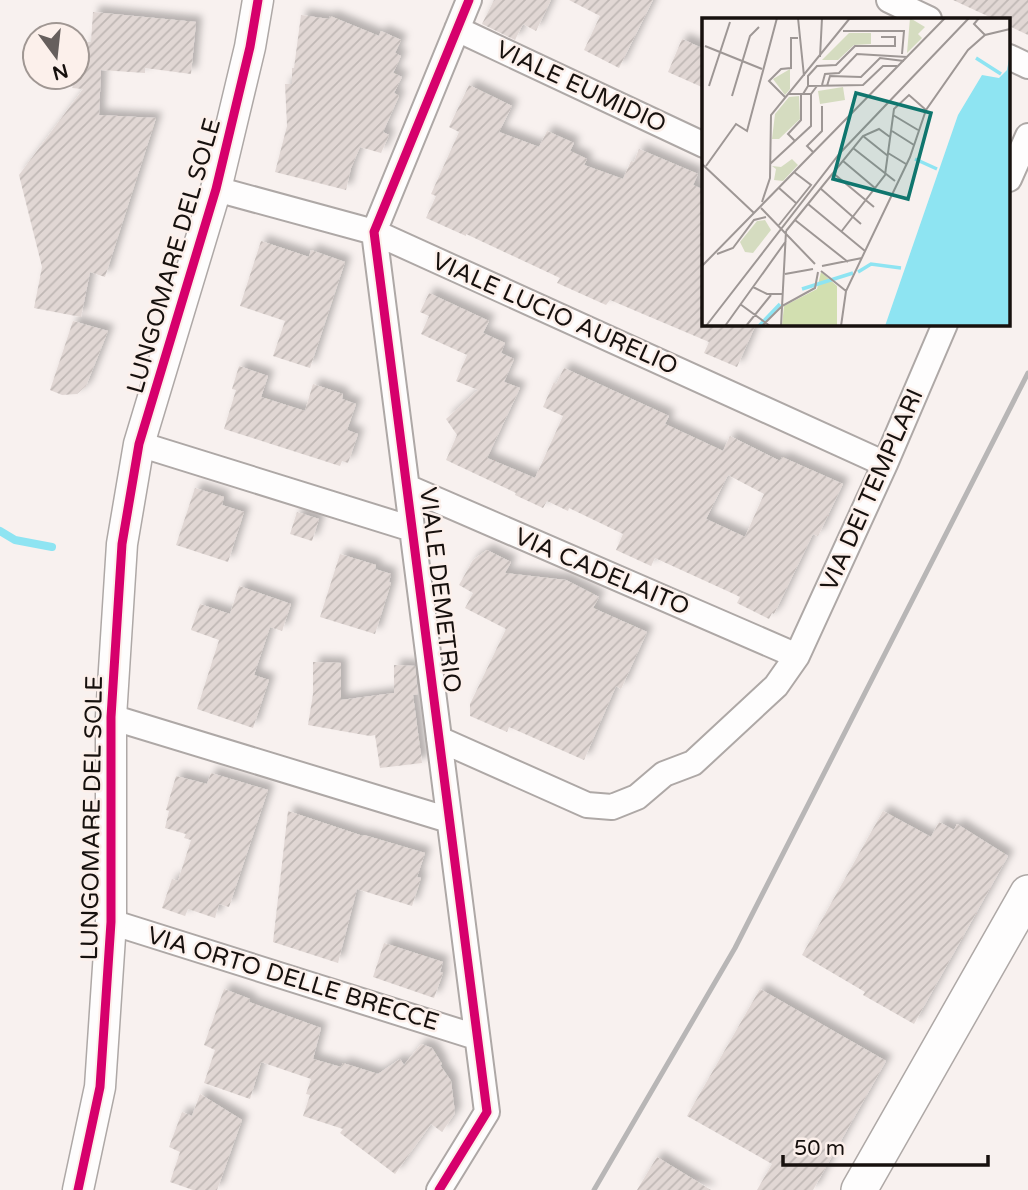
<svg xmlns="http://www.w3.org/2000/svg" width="1028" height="1190" viewBox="0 0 1028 1190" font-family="'Varela Round',sans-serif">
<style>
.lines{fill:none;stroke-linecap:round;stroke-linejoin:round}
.stream{stroke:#8ee4f2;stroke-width:8}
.building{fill:url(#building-hatch);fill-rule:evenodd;filter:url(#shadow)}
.minor-casing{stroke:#aea8a6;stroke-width:28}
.tertiary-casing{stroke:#aea8a6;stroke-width:33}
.secondary-casing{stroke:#aea8a6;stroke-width:38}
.minor{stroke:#fefdfd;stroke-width:24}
.tertiary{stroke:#fefdfd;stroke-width:30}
.secondary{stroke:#fefdfd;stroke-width:35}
.rail{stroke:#b8b6b6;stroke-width:5}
.cycleway-casing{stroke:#fcf0eb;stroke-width:13}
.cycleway{stroke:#d6006c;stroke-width:9}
.labels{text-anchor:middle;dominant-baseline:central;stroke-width:5;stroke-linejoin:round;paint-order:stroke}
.street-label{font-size:24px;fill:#17110e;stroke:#fcf0eb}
.inset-river{fill:none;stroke:#8ee4f2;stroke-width:3.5}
.inset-road{fill:none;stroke:#9e9795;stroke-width:2}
.view{fill:#0f766e;fill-opacity:0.15;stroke:#0f766e;stroke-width:3.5}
.inset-edge{fill:none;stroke:#17110e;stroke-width:3.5}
</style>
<defs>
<pattern id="building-hatch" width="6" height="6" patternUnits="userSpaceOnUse" patternTransform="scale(1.75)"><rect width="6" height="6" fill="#e1d7d4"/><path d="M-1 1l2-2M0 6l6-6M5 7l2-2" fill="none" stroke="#c0b8b5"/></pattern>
<filter id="shadow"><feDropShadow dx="6" dy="-6" stdDeviation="3.5" flood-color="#0004"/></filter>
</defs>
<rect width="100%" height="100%" fill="#f8f1ef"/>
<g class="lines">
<path class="stream" d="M0,531L15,540L52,547"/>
</g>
<path class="building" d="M494,0H551L536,31L523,24L515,40L482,24Z
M569,0H653L619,68L584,50L600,16Z
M953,0H1028V35L1009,26V19H994Z
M93,12L196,22L191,74L145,68V73L101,70L99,115L156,118L105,277L90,272L81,317L34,308L42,267L19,175L83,89L72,88L87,57V42H91Z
M301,15L329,19L330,16L379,36L381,31L401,40L395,53L401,56L393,73L402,77L394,93L399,96L383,132L389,135L381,153L360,147L351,168L346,190L275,172L287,126L285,84H292V68H294Z
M682,39L704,49V88L668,72Z
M469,85L512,106L499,132L539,147L547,131L574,143L570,151L587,159L584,165L623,179L631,161L634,162L639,149L698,174L693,185L704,190V324H756L737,367L704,353L709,342L610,300L606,305L557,283L560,278L466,234V236L426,218L436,196L431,194L459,132L449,127Z
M261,241L309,257L311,250L345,262L310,368L273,356L285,321L240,306Z
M429,293L489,321L483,333L505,343L501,353L514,359L504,382L520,388L487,458L535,478L563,416L543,407L554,382L556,384L564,368L669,416L665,424L723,451L730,436L780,461L782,457L843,484L818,536L813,534L774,614L772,613L769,619L737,603L740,597L736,595L655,558L651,566L616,550L623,534L569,508L568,511L547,501L543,508L515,495L516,493L446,460L457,435L446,419L478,390L456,381L467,355L421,334L429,316L420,312ZM728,475L764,494L745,537L706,519Z
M73,321L108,331L86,386L77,394L62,395L50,390Z
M239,366L268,376L261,397L305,411L313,384L343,394L342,399L356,404L347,430L358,434L348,463L342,461L340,466L224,429L236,390L232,389Z
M195,488L224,497L222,505L244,512L228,562L176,545Z
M297,512L319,519L312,541L290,534Z
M487,550L511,562L505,573L566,580L599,597L593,608L647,632L621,689L616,686L584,760L509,727L507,732L470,716V704L506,629L465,608L473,593L459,585L473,560Z
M340,554L376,565L375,569L391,574L389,582L391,583L375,634L320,617Z
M239,586L291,604L282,631L270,627L254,675L269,680L253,728L197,709L219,640L191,630L200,604L230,614Z
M313,662L341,663V700L394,693V665L415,666L418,694L413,695L422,763L380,768L375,735L370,736L308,725L313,694Z
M211,773L268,790L229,907L219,904L215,918L188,909L185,916L162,908L172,879L178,881L191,840L184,838L186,834L165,828L169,811L166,810L176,776L207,784Z
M288,811L363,836L364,835L425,853L417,877L421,878L412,906L357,889L338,963L273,942Z
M883,811L931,837L939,822L954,830L957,824L1008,856L914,1024L863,995L865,992L802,955Z
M384,943L443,962L440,972L443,973L434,998L373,977Z
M224,989L250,999L249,1002L321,1028L313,1059L341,1067L343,1063L378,1074L400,1059L404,1065L421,1044L432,1048L442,1064L440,1065L451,1081L455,1113L442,1132L431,1124L395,1174L340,1133L343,1129L303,1116L310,1095L306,1094L311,1079L261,1062L250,1099L204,1083L215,1050L204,1045Z
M760,989L886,1061L813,1190H757L772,1164L687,1116Z
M200,1094L242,1120L217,1190H193L170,1182L180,1152L169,1147L182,1112L192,1116Z
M657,1157L711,1190H637Z"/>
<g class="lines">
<g class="minor-casing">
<path id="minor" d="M889,0L929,19
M457,29L704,145
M1009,57L1028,66
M1009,179L1028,136
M216,189L374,232L885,464
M139,444L412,529
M407,487L797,656
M111,717L449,820
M439,739L587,805L612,807L637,797L664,774L693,763L776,686L797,656L885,464L945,324
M111,922L476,1037
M439,1190L487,1112L374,232L469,0"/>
</g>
<g class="tertiary-casing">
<path id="tertiary" d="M78,1190L100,1087L111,922V717L122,544L139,444L216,189L250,47L258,0"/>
</g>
<g class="secondary-casing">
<path id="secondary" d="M859,1190L1028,893"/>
</g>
<use href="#minor" class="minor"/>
<use href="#tertiary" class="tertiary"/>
<use href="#secondary" class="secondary"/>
<path class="rail" d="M594,1190L735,948L1028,373"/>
<g class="cycleway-casing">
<path id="cycleway" d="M78,1190L100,1087L111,922V717L122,544L139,444L216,189L250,47L258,0
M439,1190L487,1112L374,232L469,0"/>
</g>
<use href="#cycleway" class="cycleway"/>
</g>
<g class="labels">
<g class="street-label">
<text transform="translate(581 87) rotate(25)">VIALE EUMIDIO</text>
<text transform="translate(174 256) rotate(-74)">LUNGOMARE DEL SOLE</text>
<text transform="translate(555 314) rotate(24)">VIALE LUCIO AURELIO</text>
<text transform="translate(872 490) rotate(-66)">VIA DEI TEMPLARI</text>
<text transform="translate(602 572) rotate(23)">VIA CADELAITO</text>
<text transform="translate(440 590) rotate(83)">VIALE DEMETRIO</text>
<text transform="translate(92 818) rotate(-89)">LUNGOMARE DEL SOLE</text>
<text transform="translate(293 979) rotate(17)">VIA ORTO DELLE BRECCE</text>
</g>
</g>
<g transform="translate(702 18)">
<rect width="308" height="308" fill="#f8f1ef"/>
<path d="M208,0L223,9L216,16L220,20L205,35ZM147,15H169V26L152,27L136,42H120ZM88,51V71L83,77L71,61ZM141,69L143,82L118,86L116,73ZM97,78L98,101L77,121H70L73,96L87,79ZM90,141L96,147L81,163L72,162L74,151L70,148L79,149ZM63,202L69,212L51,235L43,234L38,224L55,203Z" fill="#d5dcc0"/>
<path d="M119,254L135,268V308H80L82,288L115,271Z" fill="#d2dfb0"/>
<path d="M308,36V308H183L256,97L280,57L297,60L305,52Z" fill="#8ee4f2"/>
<path class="inset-river" d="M274,40L299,56M213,141L235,151M156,254L169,246L199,250M100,271L151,255M57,308L78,286"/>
<path class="inset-road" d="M96,0L102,58M277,0L272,6L283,17M148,1L186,0M141,13H202L200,36M3,28L60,51M118,39L120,0M120,67L123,56L137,55L155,36L205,39M7,68L28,4M106,68V58L115,48L134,47L153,28H193V19H179M125,68L128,58L159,59L178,40L202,43M86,76H109L115,68M101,76L106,68L161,67L181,48H195M30,78L48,18L57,9M83,79L67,63L79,51L89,50V20H96M191,97L216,112M190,113L212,127M161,118L186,138M93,123L86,116L99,102V76M151,130L193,163M111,134L105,128L120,113V88M186,135L204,146M141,143L173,170M0,146L52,195M68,146L109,108V76M4,148L34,106L45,113L75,0M131,155L172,189M77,170L94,185M118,170L159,206M60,184L68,160L69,97L148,0M106,186L163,233M59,190L113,246M93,202L146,244M77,207L109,167L92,154M84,213L161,118L177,111L188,119M139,214L183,157L192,91L207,77L224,92M15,236L31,230L52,202L64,199M0,248L243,0M120,248L160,240M119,253L144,273M83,256L111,251M51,269L65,276H81M38,286L68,308M4,308L138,135L267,0M23,308L84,223M44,308L69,277M60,308L80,288L113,270L116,254M79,308L84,213M139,308L144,273L208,139L224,92L266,32L283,17L308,11"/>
<path class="view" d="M154,75L229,95L206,181L131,161Z"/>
<rect width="308" height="308" class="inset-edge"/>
</g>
<g transform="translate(56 56) rotate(165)"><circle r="33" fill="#fcf0eb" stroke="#a09793" stroke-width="2"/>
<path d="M0-5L12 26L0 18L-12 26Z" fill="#665f5d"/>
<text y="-10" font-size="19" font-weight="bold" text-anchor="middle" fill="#17110e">N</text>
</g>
<path d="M783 1155v10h205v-10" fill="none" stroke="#17110e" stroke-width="3.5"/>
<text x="794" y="1155" font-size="21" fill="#17110e" stroke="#fcf0eb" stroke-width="5" paint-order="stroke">50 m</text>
</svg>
